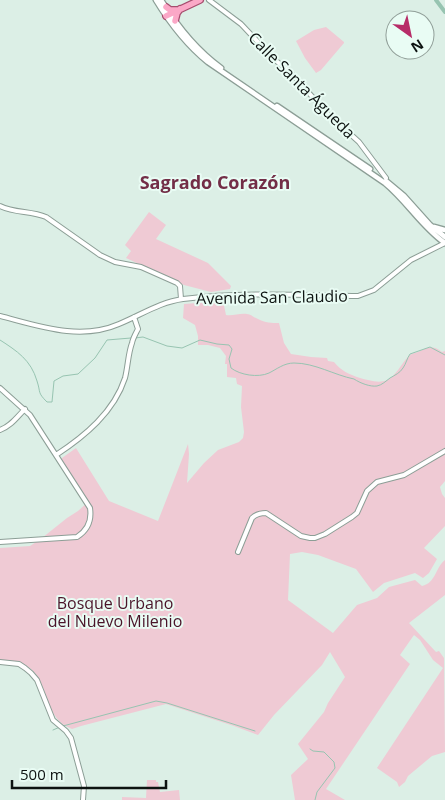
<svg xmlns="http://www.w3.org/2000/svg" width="445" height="800" viewBox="0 0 445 800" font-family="'Open Sans',sans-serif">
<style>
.green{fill:#efcad4}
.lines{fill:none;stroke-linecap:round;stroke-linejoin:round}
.stream{stroke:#97c4b1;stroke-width:1}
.river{stroke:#97c4b1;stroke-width:4}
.tertiary-casing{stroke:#8c9e96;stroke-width:6}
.secondary-casing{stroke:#8c9e96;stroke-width:7}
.primary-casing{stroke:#a64e6f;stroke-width:8}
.tertiary{stroke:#fff;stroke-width:4}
.secondary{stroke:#fff;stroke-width:4.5}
.primary{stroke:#fba8c7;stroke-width:5.5}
.labels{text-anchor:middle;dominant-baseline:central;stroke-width:4;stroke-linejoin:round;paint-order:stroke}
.street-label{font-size:16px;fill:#0d1311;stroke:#e9fcf4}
.park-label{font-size:16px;fill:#4a1429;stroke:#e9fcf4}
.neighbourhood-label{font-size:18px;font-weight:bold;fill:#732e47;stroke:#e9fcf4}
</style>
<rect width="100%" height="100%" fill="#dcefe6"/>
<path class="green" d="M326,27L344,42V43L321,70L316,73L305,58L296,41L314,30Z
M149,212L166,225L156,239L208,263L231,286L230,289L211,292L184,285L126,258L131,251L125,245Z
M223,301L226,315C233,316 240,313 247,314C251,314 254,318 258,319C265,323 272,323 279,323L284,343L291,354L311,357L327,358L328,361L334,362C340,370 350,375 360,378C368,380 379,384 387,380C396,376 401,364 408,357C410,354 414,353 418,352C427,347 434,345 442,352L445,351V481L440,487L442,494L445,498V526L424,548L437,559L429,573L423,578L415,573L384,583L373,592L356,569L318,555L302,552L290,554L288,600L333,633L357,605L377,598L389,587L415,580L422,586C436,583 435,568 445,560V595L409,623L436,652L439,651L444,658L445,752L432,756L408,776L405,782L399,787L397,782L377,768L443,668L433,660L420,640L414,635L400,655L410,664L326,789L345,800H295L291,775L308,759L298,744L324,712L328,703L345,677L330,652L322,665L274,715L258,735L234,726L166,704L81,726L72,729C44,719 50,686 31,669C23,662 10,662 0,661V548L30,546L42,538L67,518L78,511L88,502L61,461L62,458L76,448L109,501L158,521L188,444L189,454L187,483L204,463L218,450L239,442L243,438L244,432L241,407L242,386L237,384L236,378L227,377V364H225L226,356L220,348L208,345H198V336L195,325L183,318L184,304Z
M147,780H156V782H158L160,792L179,790L180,800H122V797L146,798Z"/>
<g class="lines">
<path class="stream" d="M135,338L143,337L167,346L182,348L200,340L217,344L229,345L232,349L229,359L231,368C240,375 258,378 269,373C277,369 284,363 294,363C315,363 334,375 354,379C360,383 370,387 377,386C382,385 386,381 390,378C395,375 400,373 403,368C406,364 407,358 410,354L430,347L445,355
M0,340C17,351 31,360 37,381C41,393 37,392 47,402H52L54,381L63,376L78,374L95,358L107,340L131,338
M63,726L156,701L167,703L255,731
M53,730L60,727
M310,749L313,751L324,752L334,762L335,768L317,792L315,800"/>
<path class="river" d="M436,0L445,12"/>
<g class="tertiary-casing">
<path id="tertiary" d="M209,0L241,24L275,60L289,71L327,113L359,142L386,178
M0,206C14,213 31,211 46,217L100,255L115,262L141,267L177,283L180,286L181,299
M0,316C39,326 80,341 119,324C141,315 160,302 183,299C241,292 300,295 358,296L374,290L411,260L445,243
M0,388L30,415L90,508C92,521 88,530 77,537L0,542
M0,430C11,426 17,417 25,409
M56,455C85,436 114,412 125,378C128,366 128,354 132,343C133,338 136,333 138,329L134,317
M238,552L252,518C256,514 261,513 266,513L301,536L310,538H315L325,534L352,517L357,513L367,491L377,482L404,475L445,451
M0,662L19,664L25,668L31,673L37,680L53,720L66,731L71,738L84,786L83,800"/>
</g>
<g class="secondary-casing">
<path id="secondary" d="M156,0C170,23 187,45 208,62L385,183C407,201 422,227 445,243
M161,0C177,26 196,50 221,68
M277,106L370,169
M386,181L404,196L430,225L445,237
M434,227L445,230"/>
</g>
<g class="primary-casing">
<path id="primary" d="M166,7L170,10H177
M166,16L200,0
M175,21L177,13L180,9"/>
</g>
<use href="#tertiary" class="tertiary"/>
<use href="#secondary" class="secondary"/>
<use href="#primary" class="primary"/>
</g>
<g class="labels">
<g class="street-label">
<text transform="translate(302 85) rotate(45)">Calle Santa Águeda</text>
<text transform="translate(272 297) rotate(-1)">Avenida San Claudio</text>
</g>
<g class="park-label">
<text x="115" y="603">Bosque Urbano<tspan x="115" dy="18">del Nuevo Milenio</tspan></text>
</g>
<g class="neighbourhood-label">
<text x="215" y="182">Sagrado Corazón</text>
</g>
</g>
<g transform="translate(410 35) rotate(147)"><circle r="24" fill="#e9fcf4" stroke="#919f99"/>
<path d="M0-4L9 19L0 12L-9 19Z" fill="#b72c68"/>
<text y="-8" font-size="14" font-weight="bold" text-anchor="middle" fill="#0d1311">N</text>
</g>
<path d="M12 780v8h154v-8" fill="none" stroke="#0d1311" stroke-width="2.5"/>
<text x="20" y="780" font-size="15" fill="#0d1311" stroke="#e9fcf4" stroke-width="4" paint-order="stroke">500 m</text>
</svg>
